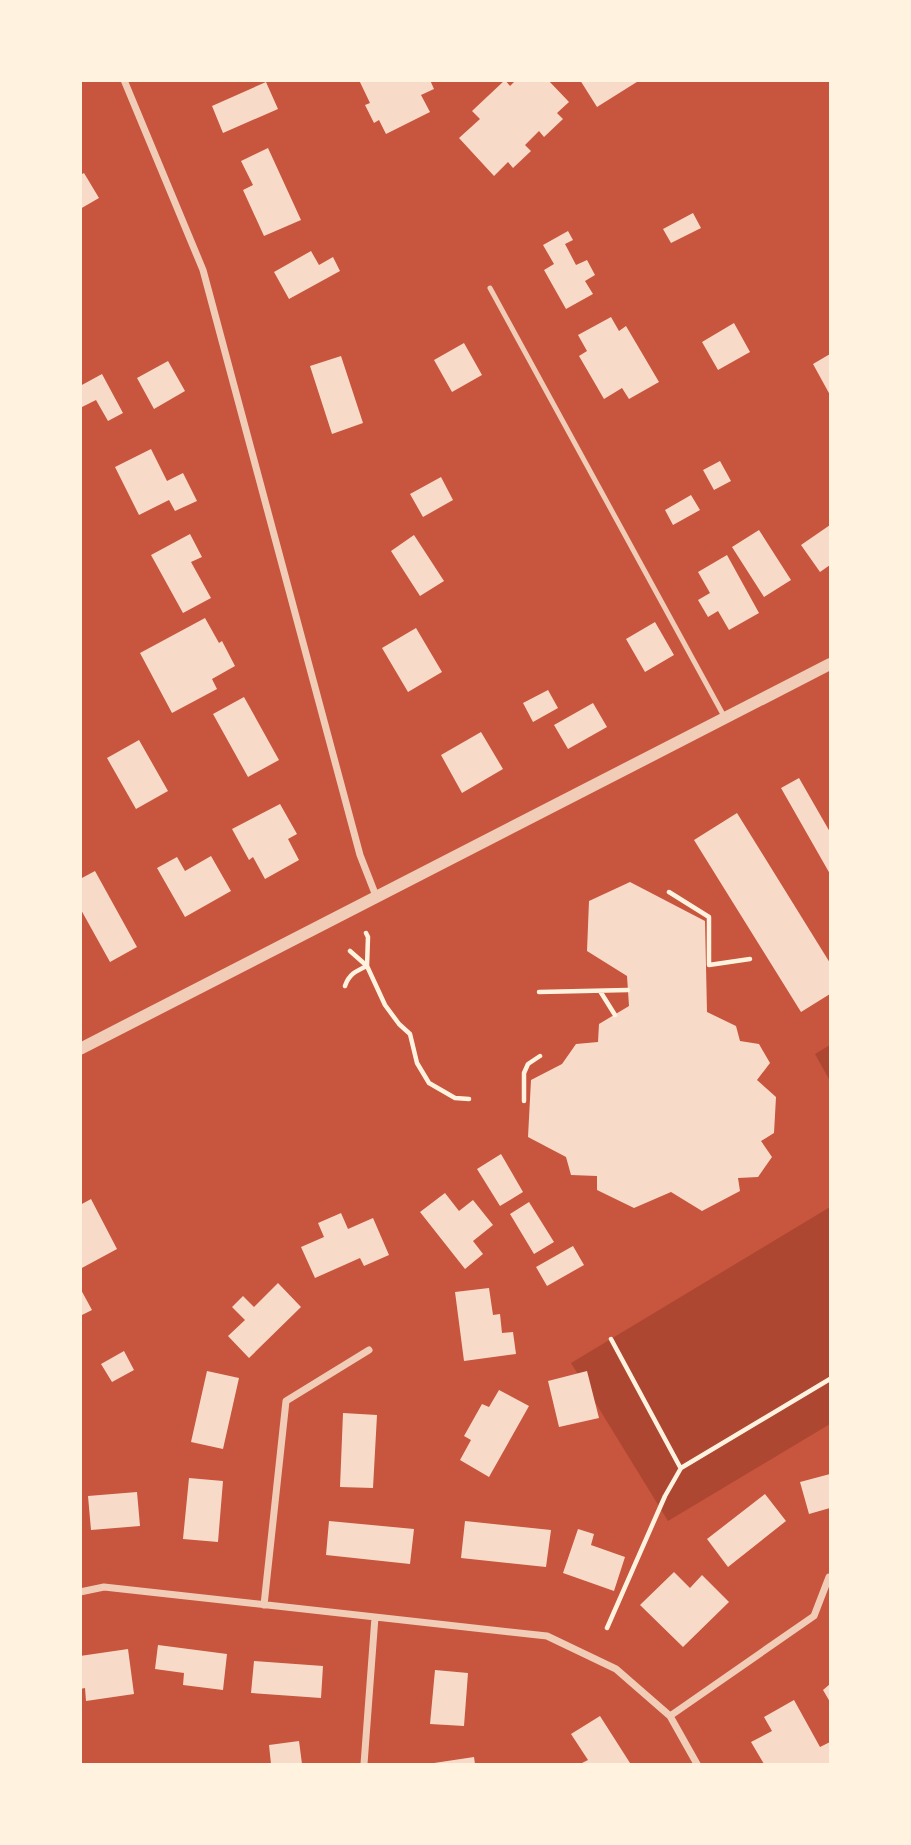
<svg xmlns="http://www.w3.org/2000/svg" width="911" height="1845" viewBox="0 0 911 1845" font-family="'Nunito Sans',sans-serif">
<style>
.green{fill:#ae4732}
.building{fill:#f7dbc8}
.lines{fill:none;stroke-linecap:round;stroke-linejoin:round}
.path{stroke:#fff3e0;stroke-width:4.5}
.service{stroke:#f1ccb7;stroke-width:5}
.minor{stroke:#f1ccb7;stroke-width:7}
.tertiary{stroke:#f1ccb7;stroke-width:12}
</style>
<rect width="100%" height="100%" fill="#c8553d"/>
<path class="green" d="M830,1045V1081L815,1054Z
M830,1207V1424L668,1521L571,1363Z"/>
<path class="building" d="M359,80H430L434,89L421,95L430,112L386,134L379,120L374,123L365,105L370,103Z
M505,80L510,86L516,80H548L569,102L557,113L563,119L544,137L539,131L525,145L531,151L513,168L508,162L494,176L459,138L480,119L472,111Z
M580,80H640L597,107Z
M266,82L278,109L223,133L212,106Z
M268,148L301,220L264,236L243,190L253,185L241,161Z
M84,173L99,198L80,209V175Z
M693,213L701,228L671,243L663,229Z
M568,231L573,240L565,244L576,265L587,260L595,275L585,281L593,294L566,309L544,270L554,264L543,245Z
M311,251L319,265L333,257L340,271L289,299L274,272Z
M611,317L619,331L626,326L659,382L629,399L622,388L604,399L579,356L587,351L578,335Z
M734,323L750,352L718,370L702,342Z
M464,343L482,375L452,392L434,360Z
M830,354V395L813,364Z
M341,356L363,423L332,434L310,366Z
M168,361L185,391L154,409L137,378Z
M102,374L123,413L108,421L96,400L80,408V386Z
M151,449L167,481L183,473L197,501L175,511L169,500L139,515L115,467Z
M720,461L731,481L714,490L703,470Z
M441,477L453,500L423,517L410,494Z
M691,495L700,510L673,525L665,510Z
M830,525V565L820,572L801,545Z
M759,530L791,580L764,597L732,547Z
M190,534L202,557L191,562L211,598L183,613L151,555Z
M414,535L444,581L420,596L391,551Z
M727,555L759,613L729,630L718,611L708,617L698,600L710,593L698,572Z
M205,618L219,643L222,641L235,666L212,679L217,689L172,713L140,653Z
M655,622L674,655L645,672L626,639Z
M416,628L442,672L408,692L382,648Z
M548,690L558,708L533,722L523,703Z
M244,697L279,760L248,777L213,714Z
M593,703L607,727L568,749L554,725Z
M481,732L503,769L462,793L441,755Z
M139,740L168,791L136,809L107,758Z
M799,778L830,832V874L781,788Z
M280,804L297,834L288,839L299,860L265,879L253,857L249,860L232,829Z
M737,813L830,963V994L801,1012L694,840Z
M211,856L231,891L185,917L157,868L177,857L185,871Z
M95,871L137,947L110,962L80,908V879Z
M630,882L705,921L707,1012L736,1026L740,1041L759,1044L770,1063L757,1080L776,1097L774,1133L761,1141L772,1157L758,1177L738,1178L740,1191L702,1211L671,1192L634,1208L597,1190V1176L571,1175L566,1157L528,1137L531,1080L562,1064L576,1044L598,1042L599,1024L629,1006L627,976L587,951L589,901Z
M501,1154L523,1192L500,1206L477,1169Z
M445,1193L459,1211L473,1200L493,1225L473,1241L483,1254L465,1269L420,1212Z
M91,1199L117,1249L80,1269V1205Z
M529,1202L554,1242L534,1254L510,1214Z
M341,1213L348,1229L373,1218L389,1255L364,1266L360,1258L315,1278L301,1247L324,1237L318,1223Z
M573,1246L584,1265L547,1286L536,1267Z
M278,1283L301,1307L249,1358L228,1336L245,1320L232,1307L243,1296L254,1307Z
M80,1288L92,1310L80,1316Z
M489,1288L493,1315L500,1314L502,1333L513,1332L516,1354L464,1361L455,1292Z
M124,1351L134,1370L112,1382L101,1364Z
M207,1371L239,1378L223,1449L191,1442Z
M587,1371L599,1418L559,1427L548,1381Z
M499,1390L529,1406L489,1477L460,1460L471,1440L464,1436L482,1404L489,1407Z
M343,1413L377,1415L373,1488L340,1487Z
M830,1474V1508L809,1514L800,1482Z
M189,1478L223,1481L218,1542L183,1539Z
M137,1492L140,1526L91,1530L88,1496Z
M765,1494L786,1521L728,1567L707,1539Z
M329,1521L414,1529L410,1564L326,1555Z
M465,1521L551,1530L546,1567L461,1558Z
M578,1529L594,1534L591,1545L625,1557L614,1591L563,1573Z
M674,1572L690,1588L702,1575L729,1602L683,1647L640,1605Z
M158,1645L227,1654L223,1690L183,1685L184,1673L155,1669Z
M128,1649L134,1694L86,1701L85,1688L80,1689V1656Z
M254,1661L323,1666L321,1698L251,1693Z
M435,1670L468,1673L464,1726L430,1724Z
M830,1684V1702L823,1690Z
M794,1700L820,1747L830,1742V1763L827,1764H764L751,1742L772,1731L764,1717Z
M600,1716L630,1763L627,1764H580L588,1760L571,1734Z
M299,1741L302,1764H271L269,1745Z
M474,1757L475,1764H435L434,1763Z"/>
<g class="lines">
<path class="path" d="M669,892L709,917V965L750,959
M366,933L368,937L367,966L385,1005L399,1024L410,1034L417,1063L429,1083L455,1098L469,1099
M345,986C349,974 356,971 367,966L350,951
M600,991L615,1015
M539,992L628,990
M524,1101V1073L528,1064L540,1056
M611,1339L680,1467
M607,1628L665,1496L681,1468L830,1379"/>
<path class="service" d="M490,288L725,718"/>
<path class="minor" d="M124,80L203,270L360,855L376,896
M80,1592L104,1587L547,1636L616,1669L670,1716L697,1764
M264,1605L286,1401L369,1350
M670,1716L814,1616L829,1577
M364,1764L375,1617"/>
<path class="tertiary" d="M80,1049L830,664"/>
</g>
<rect width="911" height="1845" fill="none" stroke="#fff3e0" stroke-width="164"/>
</svg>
